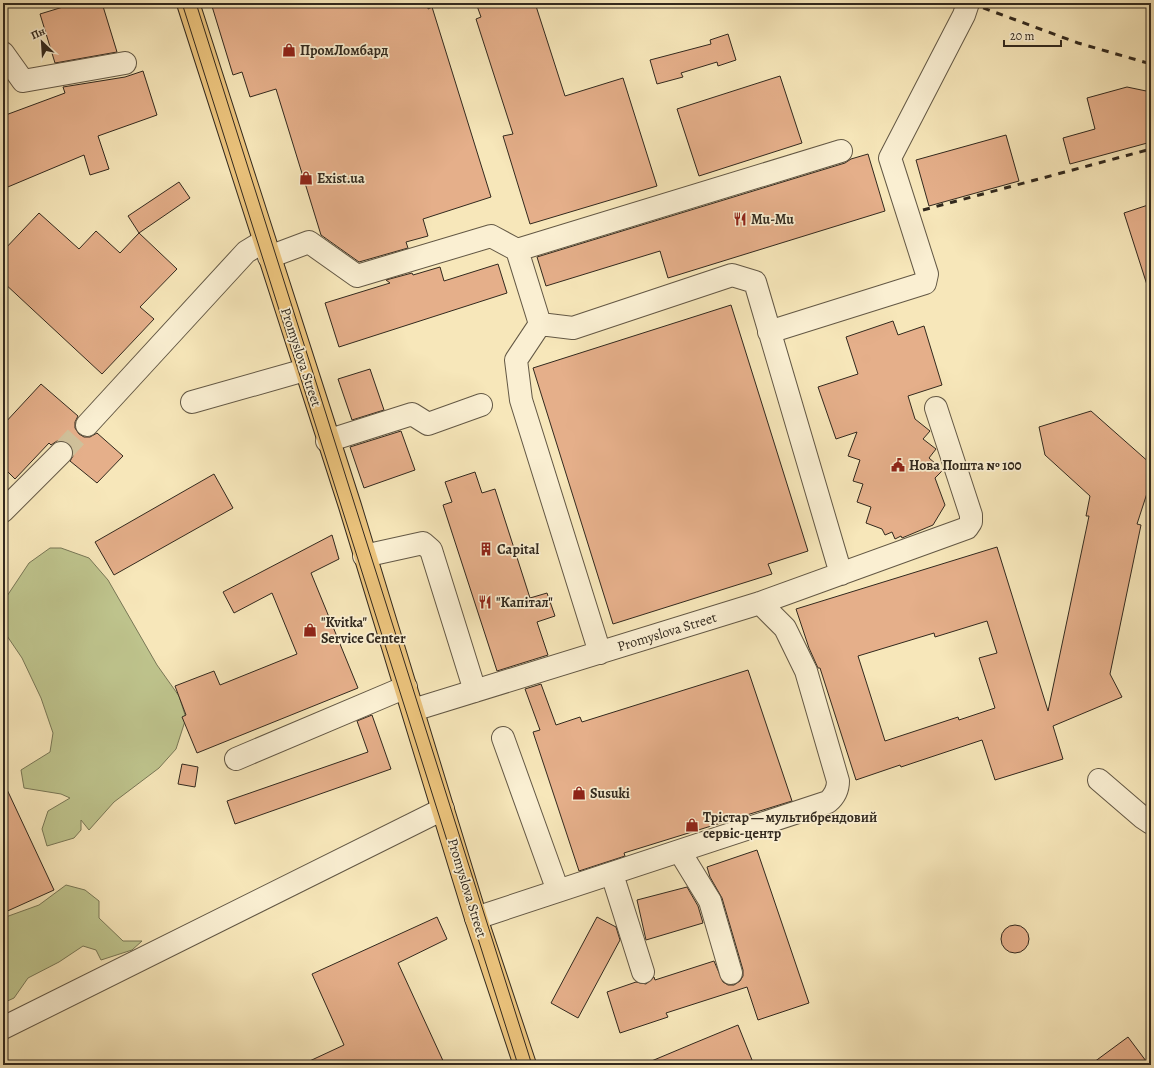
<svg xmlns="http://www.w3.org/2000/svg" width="1154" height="1068" viewBox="0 0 1154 1068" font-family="Alegreya,serif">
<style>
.green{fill:#bfc58e;stroke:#787756}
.building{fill:#e5af8a;stroke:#32291e;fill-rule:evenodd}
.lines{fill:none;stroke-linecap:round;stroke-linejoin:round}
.minor-tunnel{stroke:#d0c19b;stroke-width:22;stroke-dasharray:22 11;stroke-linecap:butt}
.minor-casing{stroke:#635845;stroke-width:24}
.major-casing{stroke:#32291e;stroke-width:24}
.minor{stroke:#faefd2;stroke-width:22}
.major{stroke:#ecc47d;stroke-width:22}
.tram{stroke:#32291e;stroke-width:1}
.rail{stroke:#32291e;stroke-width:3;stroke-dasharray:7 7;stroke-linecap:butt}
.labels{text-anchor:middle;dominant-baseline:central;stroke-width:3.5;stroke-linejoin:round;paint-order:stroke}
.poi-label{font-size:14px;font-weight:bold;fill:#32291e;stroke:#faefd2;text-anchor:start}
.street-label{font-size:14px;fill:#32291e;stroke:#faefd2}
</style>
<rect width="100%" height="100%" fill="#f7e7ba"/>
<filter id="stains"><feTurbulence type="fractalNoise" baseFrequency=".005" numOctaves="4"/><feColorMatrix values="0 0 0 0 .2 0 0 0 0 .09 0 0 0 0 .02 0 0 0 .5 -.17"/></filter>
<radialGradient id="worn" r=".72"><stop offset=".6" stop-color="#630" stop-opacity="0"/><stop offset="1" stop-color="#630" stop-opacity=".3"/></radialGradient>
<path class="green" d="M50,548H61L89,558L108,580L157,665L179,696L186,718L176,749L159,768L114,802L89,830L81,820V830L74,838L47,846L42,829L48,811L70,798L61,794L24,788L21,770L50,752L53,733L41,698L22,658L3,630V602L29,563Z
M66,885L85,890L99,901V918L123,941H142L132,950L101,960L96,950L83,946L59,962L28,978L14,998L3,1003V955L7,935L3,929V918L39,905Z"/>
<path class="building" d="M62,3H102L117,52L55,63L40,14L63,7Z
M211,3H428V9L432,7L491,197L423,219L428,236L406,242L408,248L359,262L321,235L276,89L250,97L242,72L233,75Z
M476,3H535L565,96L623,78L657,186L530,224L503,136L513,134L476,19L481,17Z
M728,34L736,60L718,66L717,62L681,73L683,77L657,84L650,60L711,44L710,40Z
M143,71L157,115L98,136L109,169L90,175L84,155L3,189V116L65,93L63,87L125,77Z
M780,76L802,143L699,176L677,109Z
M1127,87L1151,92V142L1070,164L1063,138L1095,129L1087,98Z
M1006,135L1019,181L929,206L916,160Z
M868,154L885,211L668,278L660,251L546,286L537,257L845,163L851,159Z
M179,182L190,198L139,233L128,216Z
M1151,204V288H1148L1124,213Z
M39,213L79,249L96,231L120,253L139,233L177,269L140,307L154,319L102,374L3,282V251Z
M498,264L507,293L339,347L325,303L390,283L386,280L412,273L413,275L440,267L444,281Z
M731,305L808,551L768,564L772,574L613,624L533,368Z
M893,321L898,335L924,326L942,385L908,396L915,419L930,431L923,439L936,449L929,458L943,470L935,478L945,505L933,525L902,538L901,536L895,539L892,532L885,535L882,529L866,523L871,507L857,502L863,484L853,481L860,460L848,456L857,432L836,439L818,387L858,374L846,337Z
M370,369L384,410L352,420L338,379Z
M41,384L78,416L75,422V428L79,434L84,437H90L97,433L123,456L97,483L70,461L73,456V449L70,444L64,441H57L51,445L49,443L15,479L3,467V425Z
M1091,411L1151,464V481L1137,524L1141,525L1110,674L1122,697L1053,726L1063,759L995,780L982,740L901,767L900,765L856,780L820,668H818L809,648L796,609L997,547L1048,711L1089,516H1086L1090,496L1045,455L1039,427ZM987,621L997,653L979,658L995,708L959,720L958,717L885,741L858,656L934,633L935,637Z
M401,431L415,470L364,488L350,447Z
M475,472L482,493L495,489L530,598L547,593L555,616L537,622L548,655L497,671L443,505L452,502L445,482Z
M214,474L233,508L114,575L95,542Z
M332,535L339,559L311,573L358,688L197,753L182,717L186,715L175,686L214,671L220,685L297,654L272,593L234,613L223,592Z
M748,670L792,801L624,853L625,856L579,871L533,732L540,730L525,689L541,684L556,725L580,717L582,722Z
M372,715L391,769L235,824L227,801L368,752L357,721Z
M182,764L198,767L195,787L178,784Z
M3,781L54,890L3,913Z
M757,850L809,1003L758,1020L747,987L666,1013L668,1017L620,1033L607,992L636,982L646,984L654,977L655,980L714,961L723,982L728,985H734L740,981L743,976V970L722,898L710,877L707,867Z
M687,887L698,906L703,923L646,940L637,900Z
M437,917L447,939L398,963L445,1065H301L344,1045L312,974Z
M597,917L616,927L620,940L578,1018L551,1003Z
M1001 939a14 14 0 1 1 28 0a14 14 0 1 1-28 0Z
M738,1025L754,1065H642L692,1044Z
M1128,1037L1149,1065H1090Z"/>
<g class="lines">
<path class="minor-tunnel" d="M61,453L87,425"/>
<g class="minor-casing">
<path id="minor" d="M3,53L23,81L125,63
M517,250L841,151
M269,257L309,242L357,276L491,236L517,250L540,324
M769,332L925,283L927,274L890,158L964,15L968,3
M192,402L305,370
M87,425L246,252L264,241
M327,441L412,414L428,424L481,405
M3,511L61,453
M364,556L423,543L431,550L475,691
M600,653L521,400L516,360L540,324L573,328L732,275L755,282L841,574
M413,710L760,603L967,528L971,522V515L936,408
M503,738L558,891
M236,759L406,687
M1099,780L1142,817L1151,823
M680,852L710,901L731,973
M612,874L643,972
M476,918L828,802C835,796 838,790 838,781L806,671L785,628L760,603
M3,1028L443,809"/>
</g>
<g class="major-casing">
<path id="major" d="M188,3L350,506L476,918L525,1065"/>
</g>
<use href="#minor" class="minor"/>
<use href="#major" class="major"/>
<path class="tram" d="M182,3L518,1065
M196,3L532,1065"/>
<path class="rail" d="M970,3L1078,43L1151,64
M923,210L1151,149"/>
</g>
<defs>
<g id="shop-bare" transform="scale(1.08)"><path d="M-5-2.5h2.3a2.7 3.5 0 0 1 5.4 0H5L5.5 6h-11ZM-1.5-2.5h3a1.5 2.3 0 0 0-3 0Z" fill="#8f2418" stroke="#faefd2" stroke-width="2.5" paint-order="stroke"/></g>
<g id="restaurant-bare" transform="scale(1.08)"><path d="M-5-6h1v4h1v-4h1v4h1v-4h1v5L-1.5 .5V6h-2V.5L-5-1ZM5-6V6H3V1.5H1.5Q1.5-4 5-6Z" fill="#8f2418" stroke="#faefd2" stroke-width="2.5" paint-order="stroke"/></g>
<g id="civic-bare" transform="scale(1.08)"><path d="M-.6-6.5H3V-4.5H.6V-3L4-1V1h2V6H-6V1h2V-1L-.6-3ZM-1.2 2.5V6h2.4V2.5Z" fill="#8f2418" stroke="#faefd2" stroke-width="2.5" paint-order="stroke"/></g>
<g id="building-bare" transform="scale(1.08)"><path d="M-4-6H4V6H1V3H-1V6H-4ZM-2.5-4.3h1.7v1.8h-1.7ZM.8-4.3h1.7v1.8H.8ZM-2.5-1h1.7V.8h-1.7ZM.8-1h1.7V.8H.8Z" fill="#8f2418" stroke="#faefd2" stroke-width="2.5" paint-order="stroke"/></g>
</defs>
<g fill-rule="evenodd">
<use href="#shop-bare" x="289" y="50"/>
<use href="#shop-bare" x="306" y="178"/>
<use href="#restaurant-bare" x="740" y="219"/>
<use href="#civic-bare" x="898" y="465"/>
<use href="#building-bare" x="486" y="549"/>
<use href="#restaurant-bare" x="485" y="602"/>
<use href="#shop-bare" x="310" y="630"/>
<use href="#shop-bare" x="579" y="793"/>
<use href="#shop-bare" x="692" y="825"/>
</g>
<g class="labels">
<g class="poi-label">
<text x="300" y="50">ПромЛомбард</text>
<text x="317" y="178">Exist.ua</text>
<text x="751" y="219">Mu-Mu</text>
<text x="909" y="465">Нова Пошта № 100</text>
<text x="497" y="549">Capital</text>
<text x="496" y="602">"Капітал"</text>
<text x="321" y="622">"Kvitka"<tspan x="321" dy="16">Service Center</tspan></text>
<text x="590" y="793">Susuki</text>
<text x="703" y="817">Трістар — мультибрендовий<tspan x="703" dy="16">сервіс-центр</tspan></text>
</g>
<g class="street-label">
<text transform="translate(301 357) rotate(72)">Promyslova Street</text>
<text transform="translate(667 632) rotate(-17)">Promyslova Street</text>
<text transform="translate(467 888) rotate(73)">Promyslova Street</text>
</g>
</g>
<rect width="1154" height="1068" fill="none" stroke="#f7e7ba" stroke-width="16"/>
<rect x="4" y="4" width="1146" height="1060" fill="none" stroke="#32291e" stroke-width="2"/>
<rect x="8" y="8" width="1138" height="1052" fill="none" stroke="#32291e"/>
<g transform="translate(42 42) rotate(335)" stroke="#faefd2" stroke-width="3" paint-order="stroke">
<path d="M0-3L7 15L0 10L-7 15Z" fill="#32291e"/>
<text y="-6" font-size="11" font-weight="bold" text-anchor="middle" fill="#32291e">Пн</text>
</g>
<path d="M1004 40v6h57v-6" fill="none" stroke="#32291e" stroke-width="2"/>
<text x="1010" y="40" font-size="12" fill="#32291e" stroke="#faefd2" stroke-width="3" paint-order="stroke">20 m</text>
<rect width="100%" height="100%" filter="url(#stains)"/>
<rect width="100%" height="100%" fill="url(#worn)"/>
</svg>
